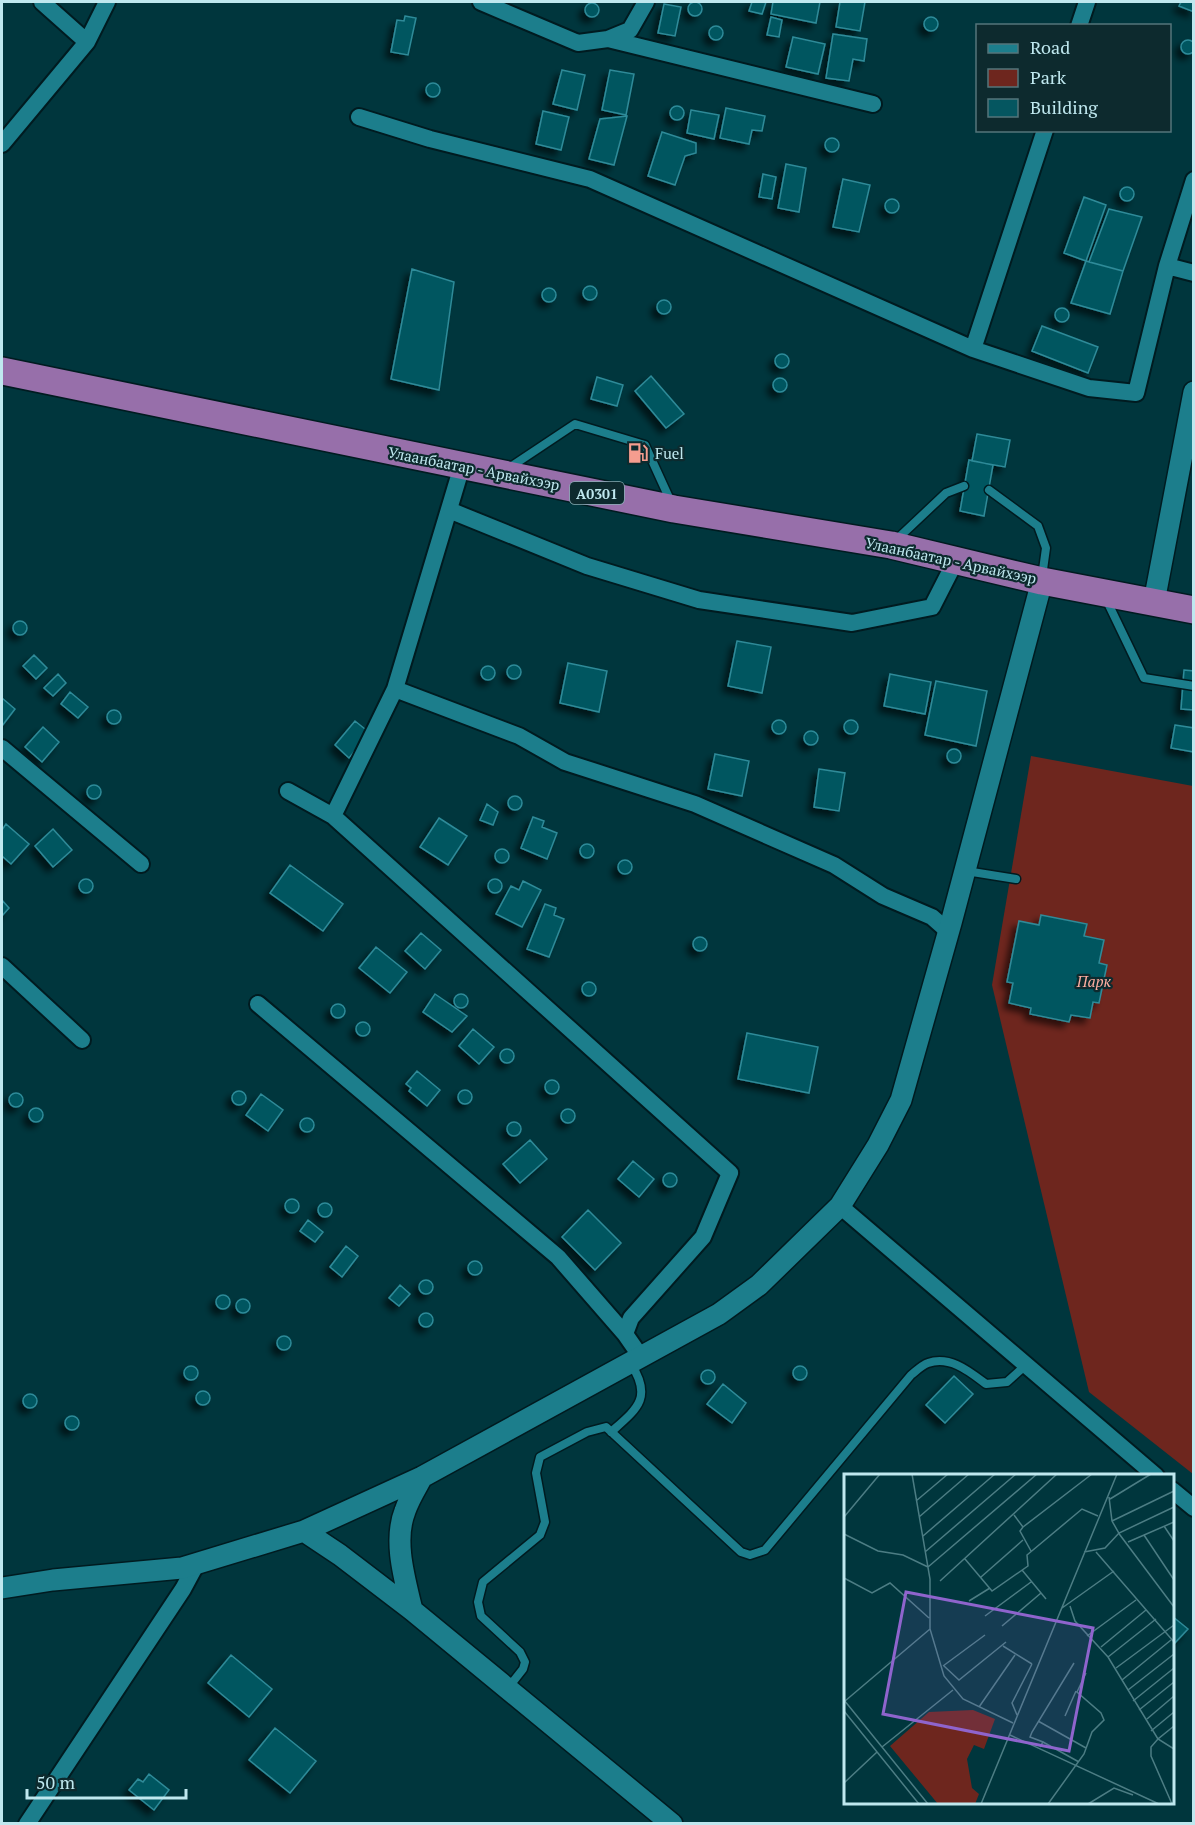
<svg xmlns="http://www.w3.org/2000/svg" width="1195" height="1825" viewBox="0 0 1195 1825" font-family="'PT Serif',serif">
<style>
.green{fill:#6e261e}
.building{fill:#055660;stroke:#2e8b99;stroke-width:1.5;filter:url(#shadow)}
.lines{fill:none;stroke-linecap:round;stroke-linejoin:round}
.service-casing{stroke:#001b20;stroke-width:11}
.minor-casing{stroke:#001b20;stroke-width:20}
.tertiary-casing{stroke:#001b20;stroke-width:24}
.trunk-casing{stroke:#001b20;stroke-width:30}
.service{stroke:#1c7e8c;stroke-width:8}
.minor{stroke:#1c7e8c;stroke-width:16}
.tertiary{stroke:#1c7e8c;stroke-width:21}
.trunk{stroke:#976faa;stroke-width:27}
.labels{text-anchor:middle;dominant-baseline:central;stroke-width:4.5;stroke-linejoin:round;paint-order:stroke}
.shield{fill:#0d2a2e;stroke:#8aafb5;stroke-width:1.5}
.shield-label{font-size:14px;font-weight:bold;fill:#bfe8ef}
.poi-label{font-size:15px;fill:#bfe8ef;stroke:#0d2a2e;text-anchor:start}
.street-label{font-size:15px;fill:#bfe8ef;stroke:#0d2a2e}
.park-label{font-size:15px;font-style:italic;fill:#fdada0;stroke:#0d2a2e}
.inset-road{fill:none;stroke:#4c7d84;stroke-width:1.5}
.view{fill:#8f64cd;fill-opacity:0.15;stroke:#8f64cd;stroke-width:3}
.inset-edge{fill:none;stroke:#bfe8ef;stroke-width:3}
</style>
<defs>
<filter id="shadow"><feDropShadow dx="-5.5" dy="5.5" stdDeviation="3" flood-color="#0009"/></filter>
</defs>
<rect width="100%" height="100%" fill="#00363d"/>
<path class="green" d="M1031,756L1193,786V1474L1089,1392L992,985Z"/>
<path class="building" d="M688 9a7 7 0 1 1 14 0a7 7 0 1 1-14 0Z
M752,2H766L762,14L749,11Z
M773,2H820L816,23L771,14Z
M840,2H865L860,31L836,27Z
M1181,2H1194V12L1179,6Z
M585 10a7 7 0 1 1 14 0a7 7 0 1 1-14 0Z
M664,4L681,7L675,36L658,33Z
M405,16L416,18L408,55L391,52L397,20L404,21Z
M924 24a7 7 0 1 1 14 0a7 7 0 1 1-14 0Z
M771,17L782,20L779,37L767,35Z
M709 33a7 7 0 1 1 14 0a7 7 0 1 1-14 0Z
M833,34L867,39L864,61L853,59L849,81L826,78Z
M793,37L825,44L818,74L786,67Z
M1181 47a7 7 0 1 1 14 0a7 7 0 1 1-14 0Z
M562,70L585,75L577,110L553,104Z
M610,70L634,74L626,115L602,110Z
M426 90a7 7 0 1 1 14 0a7 7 0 1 1-14 0Z
M670 113a7 7 0 1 1 14 0a7 7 0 1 1-14 0Z
M726,108L765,116L762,131L752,130L749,144L720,138Z
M691,110L719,115L714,139L687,133Z
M543,111L569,117L561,150L536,144Z
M627,116L614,165L589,159L600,119Z
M662,132L696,143V153L685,156L675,185L648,176Z
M825 145a7 7 0 1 1 14 0a7 7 0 1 1-14 0Z
M786,164L806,168L799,212L778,208Z
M763,174L776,177L772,199L759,197Z
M843,179L870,185L859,232L833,227Z
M1120 194a7 7 0 1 1 14 0a7 7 0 1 1-14 0Z
M1084,197L1106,205L1086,261L1064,253Z
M885 206a7 7 0 1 1 14 0a7 7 0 1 1-14 0Z
M1109,209L1142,217L1123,271L1089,262Z
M1086,261L1123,271L1110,314L1071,303Z
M412,269L454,282L439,390L391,379Z
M583 293a7 7 0 1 1 14 0a7 7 0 1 1-14 0Z
M542 295a7 7 0 1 1 14 0a7 7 0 1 1-14 0Z
M657 307a7 7 0 1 1 14 0a7 7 0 1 1-14 0Z
M1055 315a7 7 0 1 1 14 0a7 7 0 1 1-14 0Z
M1042,326L1098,347L1088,373L1032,351Z
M775 361a7 7 0 1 1 14 0a7 7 0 1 1-14 0Z
M651,376L684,414L666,428L635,391Z
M597,377L623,385L617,406L591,399Z
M773 385a7 7 0 1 1 14 0a7 7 0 1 1-14 0Z
M977,434L1010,440L1005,467L972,461Z
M969,460L993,465L984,516L960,511Z
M13 628a7 7 0 1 1 14 0a7 7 0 1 1-14 0Z
M737,641L771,647L762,693L728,686Z
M34,655L47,668L36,679L23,666Z
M568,663L607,671L599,712L560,703Z
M507 672a7 7 0 1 1 14 0a7 7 0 1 1-14 0Z
M481 673a7 7 0 1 1 14 0a7 7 0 1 1-14 0Z
M1184,670L1194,671V710L1181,709Z
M58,674L66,683L53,696L44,688Z
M890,674L931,682L925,714L884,706Z
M936,681L987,691L976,746L925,735Z
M70,692L88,707L78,718L61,704Z
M2,698L15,709L2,726Z
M107 717a7 7 0 1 1 14 0a7 7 0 1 1-14 0Z
M772 727a7 7 0 1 1 14 0a7 7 0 1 1-14 0Z
M844 727a7 7 0 1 1 14 0a7 7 0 1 1-14 0Z
M355,721L370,733L349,758L335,745Z
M1175,725L1194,728V752L1171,748Z
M43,727L59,742L42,762L25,747Z
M804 738a7 7 0 1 1 14 0a7 7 0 1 1-14 0Z
M947 756a7 7 0 1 1 14 0a7 7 0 1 1-14 0Z
M715,754L749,761L742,796L708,789Z
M819,769L845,773L839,811L814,807Z
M87 792a7 7 0 1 1 14 0a7 7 0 1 1-14 0Z
M508 803a7 7 0 1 1 14 0a7 7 0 1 1-14 0Z
M487,804L498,812L493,825L480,820Z
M533,817L544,821L542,827L557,833L547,859L521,848Z
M439,818L467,836L448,865L420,847Z
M6,824L29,844L11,864L2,856V830Z
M53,829L72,850L53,867L35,846Z
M580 851a7 7 0 1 1 14 0a7 7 0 1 1-14 0Z
M495 856a7 7 0 1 1 14 0a7 7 0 1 1-14 0Z
M618 867a7 7 0 1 1 14 0a7 7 0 1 1-14 0Z
M290,865L343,904L323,931L270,893Z
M488 886a7 7 0 1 1 14 0a7 7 0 1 1-14 0Z
M79 886a7 7 0 1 1 14 0a7 7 0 1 1-14 0Z
M523,881L541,890L522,927L496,914L511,886L519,890Z
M2,900L9,908L2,916Z
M545,904L556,908L554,915L564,919L549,957L527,949Z
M1041,915L1087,924L1084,936L1104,940L1099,963L1107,965L1099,1003L1093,1002L1090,1018L1071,1015L1069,1022L1030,1014L1031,1008L1009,1003L1013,983L1007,982L1019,921L1039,925Z
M421,933L441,950L425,969L405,951Z
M693 944a7 7 0 1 1 14 0a7 7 0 1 1-14 0Z
M376,947L407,972L390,993L359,968Z
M582 989a7 7 0 1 1 14 0a7 7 0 1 1-14 0Z
M454 1001a7 7 0 1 1 14 0a7 7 0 1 1-14 0Z
M435,994L467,1016L452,1032L423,1012Z
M331 1011a7 7 0 1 1 14 0a7 7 0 1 1-14 0Z
M356 1029a7 7 0 1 1 14 0a7 7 0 1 1-14 0Z
M473,1029L494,1047L479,1064L459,1046Z
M747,1033L818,1047L809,1093L738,1079Z
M500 1056a7 7 0 1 1 14 0a7 7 0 1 1-14 0Z
M417,1071L440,1090L427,1106L409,1091L411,1088L406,1084Z
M545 1087a7 7 0 1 1 14 0a7 7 0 1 1-14 0Z
M458 1097a7 7 0 1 1 14 0a7 7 0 1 1-14 0Z
M232 1098a7 7 0 1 1 14 0a7 7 0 1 1-14 0Z
M9 1100a7 7 0 1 1 14 0a7 7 0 1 1-14 0Z
M261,1094L283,1110L268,1131L246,1115Z
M29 1115a7 7 0 1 1 14 0a7 7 0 1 1-14 0Z
M561 1116a7 7 0 1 1 14 0a7 7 0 1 1-14 0Z
M300 1125a7 7 0 1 1 14 0a7 7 0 1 1-14 0Z
M507 1129a7 7 0 1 1 14 0a7 7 0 1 1-14 0Z
M530,1140L547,1159L520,1183L503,1164Z
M633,1161L654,1179L639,1197L618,1179Z
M663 1180a7 7 0 1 1 14 0a7 7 0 1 1-14 0Z
M285 1206a7 7 0 1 1 14 0a7 7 0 1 1-14 0Z
M318 1210a7 7 0 1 1 14 0a7 7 0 1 1-14 0Z
M588,1210L621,1243L595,1270L562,1237Z
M308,1220L323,1232L315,1242L300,1231Z
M346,1246L358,1256L342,1277L330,1267Z
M468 1268a7 7 0 1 1 14 0a7 7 0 1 1-14 0Z
M419 1287a7 7 0 1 1 14 0a7 7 0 1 1-14 0Z
M400,1285L410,1294L399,1306L389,1298Z
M216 1302a7 7 0 1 1 14 0a7 7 0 1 1-14 0Z
M236 1306a7 7 0 1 1 14 0a7 7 0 1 1-14 0Z
M419 1320a7 7 0 1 1 14 0a7 7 0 1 1-14 0Z
M277 1343a7 7 0 1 1 14 0a7 7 0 1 1-14 0Z
M184 1373a7 7 0 1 1 14 0a7 7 0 1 1-14 0Z
M793 1373a7 7 0 1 1 14 0a7 7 0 1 1-14 0Z
M701 1377a7 7 0 1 1 14 0a7 7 0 1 1-14 0Z
M954,1376L973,1394L945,1423L926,1405Z
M723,1384L746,1403L732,1423L707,1404Z
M196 1398a7 7 0 1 1 14 0a7 7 0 1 1-14 0Z
M23 1401a7 7 0 1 1 14 0a7 7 0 1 1-14 0Z
M65 1423a7 7 0 1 1 14 0a7 7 0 1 1-14 0Z
M1172,1616L1188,1629L1172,1646Z
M231,1655L272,1689L249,1717L208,1683Z
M275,1728L316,1761L290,1793L249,1760Z
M149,1774L169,1790L154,1810L129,1790L138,1779L143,1782Z"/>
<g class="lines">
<g class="service-casing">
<path id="service" d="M509,468L575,424L645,445L671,502
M989,490L1038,526L1046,548L1042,577
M895,541L946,493L964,486
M1106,599L1144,678L1194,686
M966,871L1016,879
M611,1432C637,1409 653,1398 631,1364
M508,1688L523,1669L525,1662L520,1652L481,1616L478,1602L483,1582L540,1535L545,1522L536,1473L540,1457L587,1432L606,1427L741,1552L750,1555L765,1550L911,1375C916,1371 922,1365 928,1363C950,1355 970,1372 986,1384L1007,1382L1026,1365"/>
</g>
<g class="minor-casing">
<path id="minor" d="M42,2L87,42
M481,2L578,43L608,39L630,30L646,2
M1079,26L1087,2
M608,39L873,104
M359,117L430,139L590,179L973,349L1089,388L1136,393L1167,266L1194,273
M2,144L87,42L107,2
M1167,266L1194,180
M973,349L1045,130
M449,510L587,566L699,600L852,623L932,607L956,560
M395,689L519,736L565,762L695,804L834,865L883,896L932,917L949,932
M2,748L141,864
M288,791L333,816L730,1173L703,1237L631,1318L625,1334
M333,816L395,689L462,466
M2,966L82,1040
M258,1004L558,1257L625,1334L641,1357
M840,1206L1156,1476
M1172,1490L1194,1508
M27,1824L183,1589L197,1563"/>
</g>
<g class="tertiary-casing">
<path id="tertiary" d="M1154,602L1194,392
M304,1531L340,1555L412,1610L672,1824
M2,1588L53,1580L182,1568L304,1531L422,1477L719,1314L759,1285L840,1206L878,1145L901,1100L951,923L1042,581
M412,1610C405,1580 393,1541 405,1511C409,1499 416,1488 422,1477"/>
</g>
<g class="trunk-casing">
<path id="trunk" d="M2,371L674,509L891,545L1042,581L1194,610"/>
</g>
<use href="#service" class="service"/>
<use href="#minor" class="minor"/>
<use href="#tertiary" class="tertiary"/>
<use href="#trunk" class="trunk"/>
</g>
<defs>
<g id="fuel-bare" transform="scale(1.62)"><path d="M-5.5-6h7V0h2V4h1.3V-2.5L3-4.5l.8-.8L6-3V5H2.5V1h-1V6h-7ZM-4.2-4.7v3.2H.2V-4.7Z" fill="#f59d8f" stroke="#0d2a2e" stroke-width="2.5" paint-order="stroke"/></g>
</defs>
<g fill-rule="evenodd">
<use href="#fuel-bare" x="638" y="453"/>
</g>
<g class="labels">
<rect class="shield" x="570" y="482" width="54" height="22" rx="4.5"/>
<g class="shield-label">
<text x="597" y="493">A0301</text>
</g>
<g class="poi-label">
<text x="655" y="453">Fuel</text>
</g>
<g class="street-label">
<text transform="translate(474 468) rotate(11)">Улаанбаатар - Арвайхээр</text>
<text transform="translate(951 560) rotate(12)">Улаанбаатар - Арвайхээр</text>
</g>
<g class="park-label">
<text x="1094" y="981">Парк</text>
</g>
</g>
<g transform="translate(844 1474)">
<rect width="330" height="330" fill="#00363d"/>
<path d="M129,236L151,245L140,275L130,271L123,285L128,314L135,320L131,330H94L46,272L85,238Z" fill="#6e261e"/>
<path class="inset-road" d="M68,0L86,105V155L100,202L119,225L169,249M265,23L268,47L276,61L330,133M266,25L307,0M72,27L104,0M170,41L179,53L176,57L187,77M0,43L36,0M75,43L125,0M268,47L330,17M320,52L330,67M179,53L248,0M0,60L34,77L59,81L84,93M300,61L330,106M79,62L151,0M284,68L330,48M81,78L172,0M240,78L261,74L275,59L330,33M252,78L330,168M121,85L148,117L184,92L183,81L238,35L254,42M84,93L193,0M178,96L202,125M137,103L179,66M0,104L28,119L46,109L85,144M96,107L213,0M125,127L146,114M226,132L231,147L264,183L314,265L307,273V282L328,330M218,134L270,97M141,142L187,108M158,152L197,119M243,162L292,126M159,172L188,190M257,173L302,136M264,183L312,145M99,192L141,161M100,192L115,206L162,168M272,194L330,151M278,206L327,166M284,216L330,180M0,226L84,330M1,227L86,155M289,227L330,194M135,233L171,181M295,236L330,208M0,237L75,330M173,241L168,229L188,190M221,242L232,217M303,245L330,222M194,247L242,274M330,252L314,265L330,275M307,257L330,238M166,261L315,330M199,268L235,288M38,273L109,216M196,273L199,268L186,263L188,258L230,189M0,309L33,278M137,330L273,0M204,330L240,280L248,258L260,246L257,239L233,218L242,199M244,330L270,314L289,321"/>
<path class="view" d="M62,118L249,154L225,277L39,240Z"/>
<rect width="330" height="330" class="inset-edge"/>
</g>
<rect width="1195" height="1825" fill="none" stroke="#bfe8ef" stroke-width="6"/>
<rect x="976" y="24" width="195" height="108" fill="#0d2a2e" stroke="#54767b" stroke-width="1.5"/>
<rect x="988" y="44" width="30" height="9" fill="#1c7e8c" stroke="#54767b" stroke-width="1.5"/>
<text x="1030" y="54" font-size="18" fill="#bfe8ef">Road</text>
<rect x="988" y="69" width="30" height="18" fill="#6e261e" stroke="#54767b" stroke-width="1.5"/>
<text x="1030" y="84" font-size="18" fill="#bfe8ef">Park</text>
<rect x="988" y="99" width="30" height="18" fill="#055660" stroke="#54767b" stroke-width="1.5"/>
<text x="1030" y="114" font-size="18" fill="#bfe8ef">Building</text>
<path d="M27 1789v9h159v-9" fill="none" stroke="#bfe8ef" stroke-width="3"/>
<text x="36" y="1789" font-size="18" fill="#bfe8ef" stroke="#0d2a2e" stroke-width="4.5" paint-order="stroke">50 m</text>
</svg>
